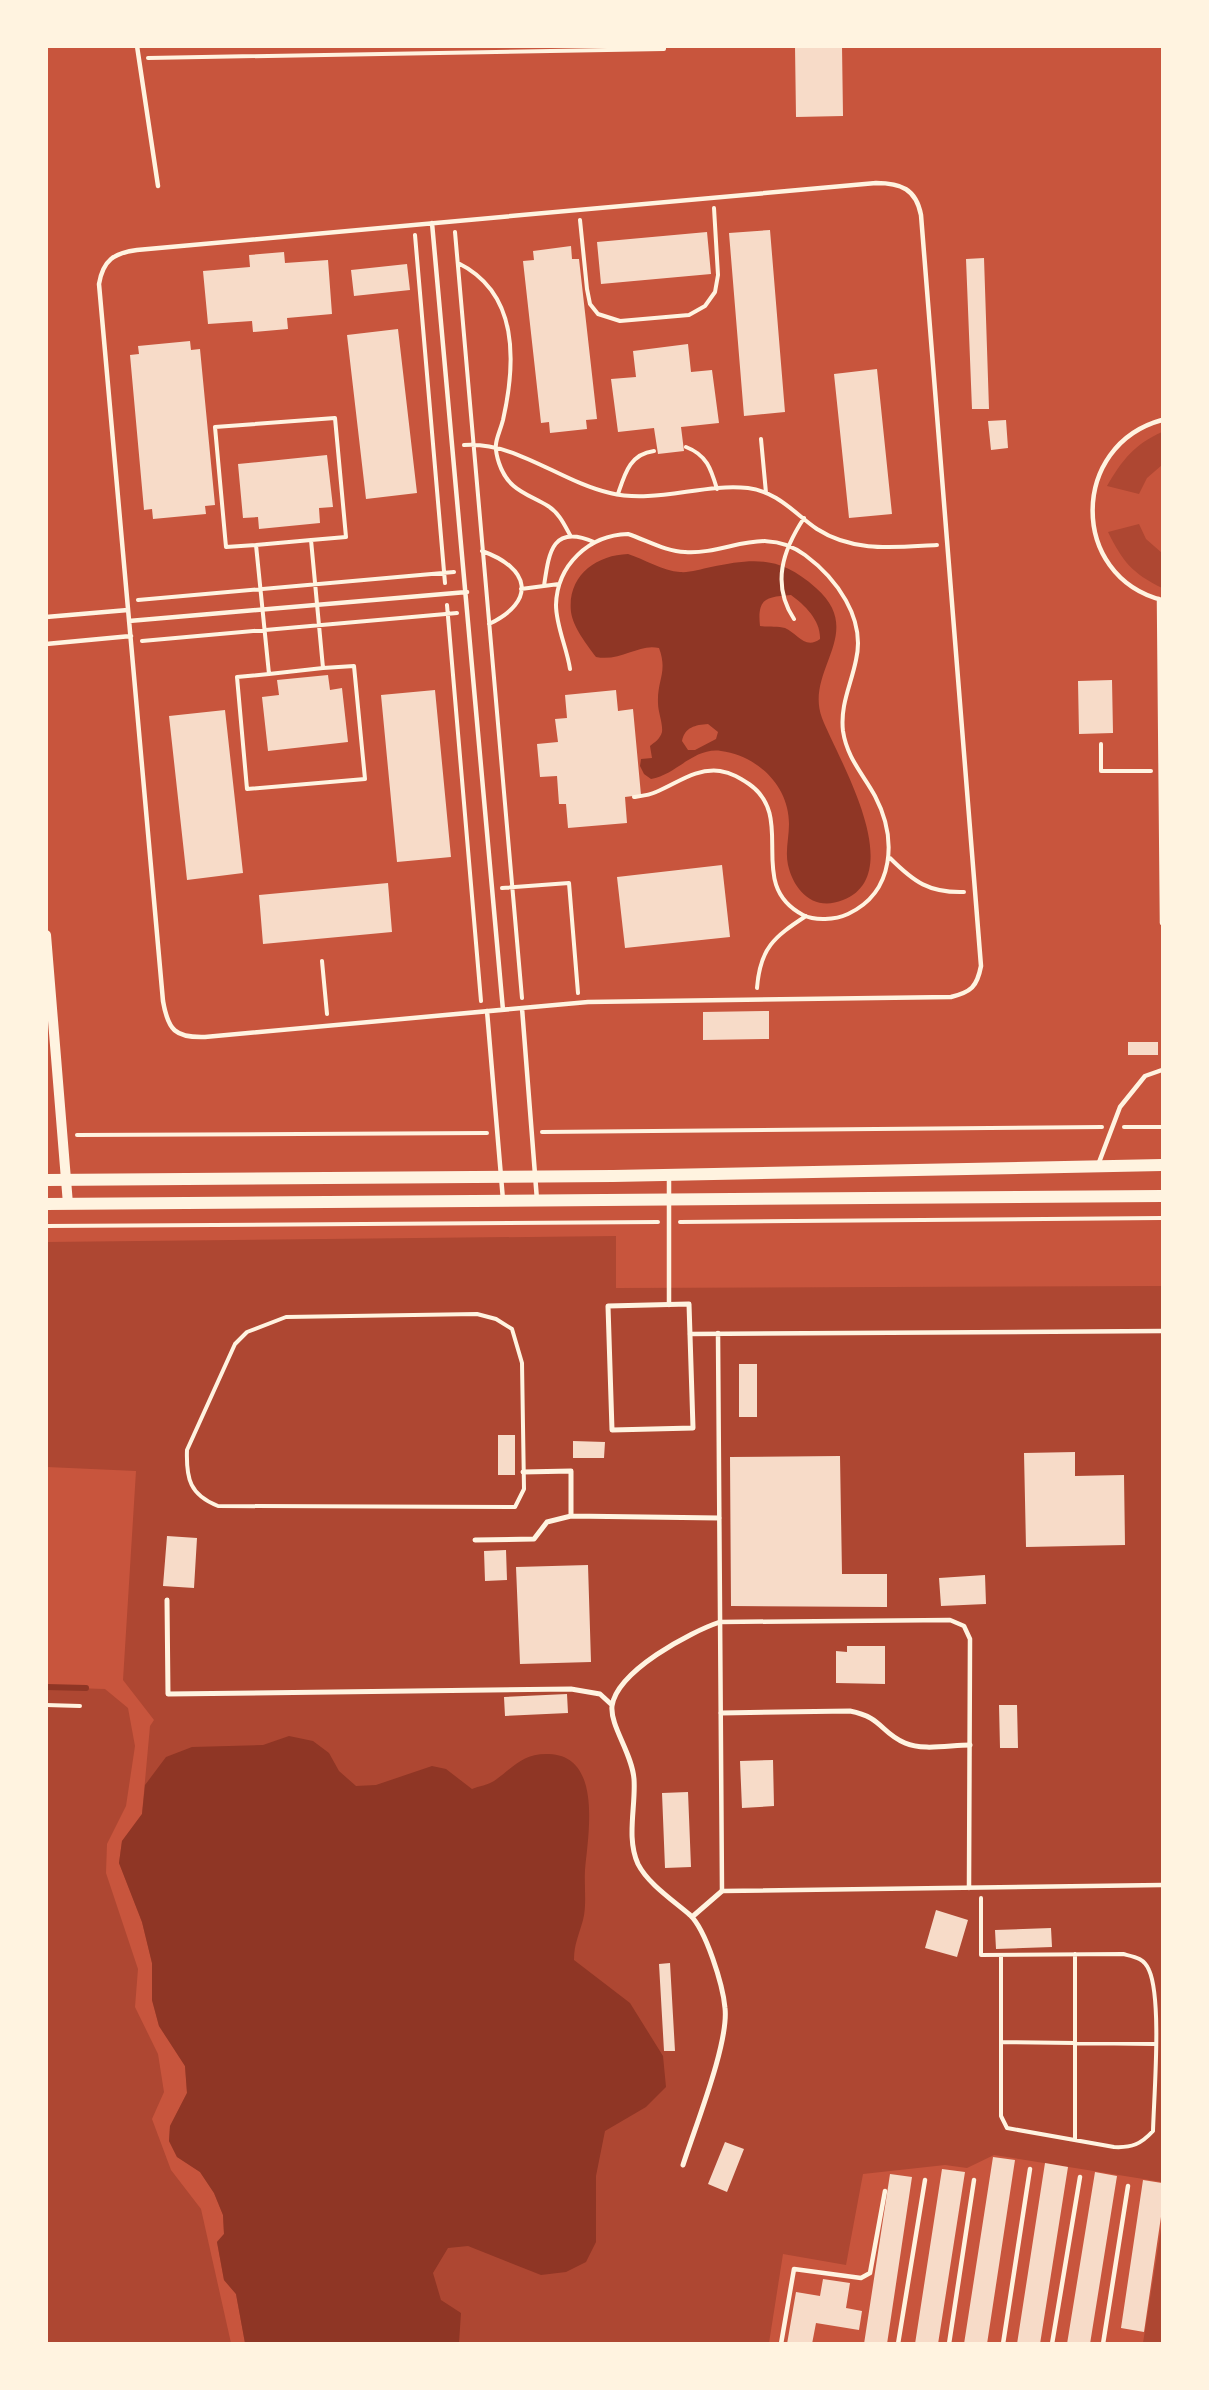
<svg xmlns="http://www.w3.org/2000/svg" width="1209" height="2390" viewBox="0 0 1209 2390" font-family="'PT Serif',serif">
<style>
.green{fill:#ae4732}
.water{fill:#8f3625;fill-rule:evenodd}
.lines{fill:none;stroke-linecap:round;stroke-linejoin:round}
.stream{stroke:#8f3625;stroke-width:6}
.building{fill:#f7dbc8}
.path{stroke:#fff3e0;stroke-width:4}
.service{stroke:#fff3e0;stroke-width:4.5}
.pedestrian{stroke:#fff3e0;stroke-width:5}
.tertiary{stroke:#fff3e0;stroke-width:10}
.secondary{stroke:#fff3e0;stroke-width:12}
</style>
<rect width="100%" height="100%" fill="#c8553d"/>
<path class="green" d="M1162,432V465L1147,478L1139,494L1107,486C1122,460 1135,444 1162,432Z
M1139,524L1146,539L1162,553V588C1132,573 1123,562 1108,532Z
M616,1236V1288L1162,1286V2182L994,2155L967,2168L945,2165L863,2174L846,2265L783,2254L769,2343H245L236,2294L224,2280L217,2242L224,2234L223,2215L214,2193L200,2172L177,2157L169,2141L170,2126L187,2093L185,2066L159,2026L152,2000V1963L142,1922L119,1863L122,1841L142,1814L150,1726L154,1720L123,1680L136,1471L47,1467V1242Z
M47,1687L105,1689L128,1708L135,1746L126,1806L107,1844L106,1873L138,1969L135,2007L158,2054L164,2092L152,2119L171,2170L201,2209L231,2343L47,2344Z
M1162,2222V2343H1143Z"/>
<path class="water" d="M628,554C644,559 663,571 680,572C689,573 701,569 711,567C755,558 780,556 816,588C867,633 804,670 822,718C838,759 909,874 843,900C814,912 794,891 788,865C785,851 789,838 789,824C789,786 758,756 721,751C694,747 676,775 651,779L644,774L640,766L641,759L652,758L650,746C655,742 660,739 662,732C663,723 658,712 658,703C657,680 668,672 659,648C639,643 621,662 596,657C587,645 573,627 571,612C567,576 596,555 628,554ZM791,595C805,605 821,621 820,639C805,650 797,633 785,628C778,626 768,627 760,626C757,598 766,597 791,595ZM708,724L718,732L716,739L695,750H688L682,741C685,727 695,725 708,724Z
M289,1736L313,1741L329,1753L339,1771L356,1786L376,1785L432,1766L446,1769L472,1789C479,1786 488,1785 494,1781C513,1768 522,1753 549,1754C603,1756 588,1835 585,1870C584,1886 587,1905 583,1920C579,1935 574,1944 574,1960L630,2003L663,2056L666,2087L646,2107L605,2131L596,2176V2242L586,2262L566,2272L541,2275L468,2246L448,2248L433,2273L441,2300L461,2313L459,2343H245L236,2294L224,2280L217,2242L224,2234L223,2215L214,2193L200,2172L177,2157L169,2141L170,2126L187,2093L185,2066L159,2026L152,2000V1963L142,1922L119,1863L122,1841L142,1814L145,1785L166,1757L192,1747L263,1745Z"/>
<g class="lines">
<path class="stream" d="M46,1687L86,1688"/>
</g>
<path class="building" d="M795,46H842L843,116L796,117Z
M770,230L785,412L744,416L729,233Z
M707,232L711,274L601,284L597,242Z
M571,246L572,259H579L597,419L586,420L587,429L550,433L549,422L541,423L523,261L534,260L533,251Z
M284,252L285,263L328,260L332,314L287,318L288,329L253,332L252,321L208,324L203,271L250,267L249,255Z
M984,258L989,409H972L966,259Z
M407,264L410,290L354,296L351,270Z
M398,329L417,493L366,499L347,335Z
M190,341L191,350L200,349L215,505L205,506L206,514L153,519L152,509L144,510L130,355L139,354L138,346Z
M688,344L691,372L712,370L719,423L681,427L684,451L658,454L654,428L618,432L611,379L636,377L633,351Z
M877,369L892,514L849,518L834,374Z
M1006,420L1008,448L991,450L988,421Z
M327,455L333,507L319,508L320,523L259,529L258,517L243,518L238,464Z
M328,675L330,690L342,688L348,742L268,751L262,697L279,695L277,680Z
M1112,680L1113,733L1079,734L1078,681Z
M435,690L451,857L397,862L381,695Z
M616,690L618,711L633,709L641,795L625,797L627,823L568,828L566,804H559L557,776L540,777L537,744L558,742L555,719L567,718L565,695Z
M225,710L243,873L187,880L169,716Z
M722,865L730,937L625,948L617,877Z
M388,883L392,932L263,944L259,895Z
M769,1011V1039L703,1040V1012Z
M1128,1042H1158V1055H1128Z
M739,1364H757V1417H739Z
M498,1435H515V1475H498Z
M573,1441L605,1442L604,1458H573Z
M1075,1452V1476L1124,1475L1125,1545L1026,1547L1024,1453Z
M840,1456L842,1574H887V1607L731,1606L730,1457Z
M167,1536L197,1538L194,1588L163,1586Z
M506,1550L507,1580L485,1581L484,1551Z
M588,1565L591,1662L520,1664L516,1567Z
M985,1575L986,1604L941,1606L939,1578Z
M847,1646H885V1684L836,1683V1651L847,1652Z
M567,1694L568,1713L505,1716L504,1697Z
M999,1705H1017L1018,1748H1000Z
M773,1760L774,1806L742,1808L740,1761Z
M688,1792L691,1867L665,1868L662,1793Z
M936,1910L968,1920L957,1957L925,1948Z
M1051,1928L1052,1947L996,1949L995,1930Z
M670,1963L675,2051H664L659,1964Z
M725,2142L744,2149L727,2192L708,2184Z
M993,2157L1015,2160L987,2344H964Z
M1045,2163L1068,2167L1040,2344H1017Z
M942,2169L965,2172L938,2344H915Z
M1095,2172L1117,2176L1090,2344H1067Z
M890,2174L912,2177L887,2344H864Z
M1143,2180L1162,2183V2210L1144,2332L1121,2328Z
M823,2279L850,2283L846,2308L862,2311L859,2330L816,2323L812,2344H787L796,2292L820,2296Z"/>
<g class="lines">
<path class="path" d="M148,58L664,49V46
M580,220L587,289L590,304L598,314L620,321L689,315L705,306L715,292L718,275L714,208
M455,232L522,998
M415,235L445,583
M458,263C519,293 516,362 503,420C498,439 492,442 499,463C508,490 526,493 548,506C559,513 564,524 570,535
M335,418L346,537L311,540L323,668L354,666L365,779L247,789L237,677L269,674L256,545L226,547L215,427Z
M761,439L766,493
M464,445C515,441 561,482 610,493C655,504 703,483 748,488C778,492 794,513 817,529C854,553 896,547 937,545
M686,447C707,455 711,469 717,489
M618,494C625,473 630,454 654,451
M256,545L311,540
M482,551C530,568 537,601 489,624
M544,586C549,552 552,524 594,542
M521,589L559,584
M138,600L454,572
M447,605L481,1001
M794,619C771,584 783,550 804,518
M142,641L457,613
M570,669C567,648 556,626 556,605C557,565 589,535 628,534C646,540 667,552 685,552C728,555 763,524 805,555C836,578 866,618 856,660C851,685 840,705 843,731C847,758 863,774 875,796C897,838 895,892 848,914C835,920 815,921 803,915C744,884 798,818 749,784C740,778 732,773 720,771C695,768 678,783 656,792C650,795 641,796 634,797
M269,674L323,668
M1101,744V771H1151
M890,858C914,882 929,893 964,892
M502,888L569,883L578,993
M322,961L327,1014
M757,988C760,948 774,937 806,916
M1124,1127H1162
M542,1132L1102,1127
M77,1135L487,1133
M680,1222L1162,1218
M46,1226L658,1222
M477,1314L496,1319L512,1329L522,1363L524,1489L515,1507L218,1506C190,1495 186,1479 187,1450L235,1344L247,1332L286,1317Z
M46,1705L80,1706
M981,1898V1955L1123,1954C1135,1957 1144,1958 1149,1970C1162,1999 1154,2094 1153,2131C1141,2144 1132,2148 1114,2147L1007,2128L1001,2116V1955
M1001,2042L1154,2044
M1075,2140V1954"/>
<path class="service" d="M137,46L158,186
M876,183C901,183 916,189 921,215L981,966C977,987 971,992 951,997L588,1002L205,1037C175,1038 168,1030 163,1001L99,284C103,260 114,253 137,250Z
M432,223L503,1010
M1162,420C1070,445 1069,576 1162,600
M1159,599L1162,923
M46,617L128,610
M129,621L467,592
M46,644L131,636
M522,1008L537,1200
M487,1011L503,1200
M1098,1165L1120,1107L1145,1076L1162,1070
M669,1175V1305
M718,1333L722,1891L1162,1885
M690,1334L1162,1331
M720,1622L950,1620L964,1626L970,1639L969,1888
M781,2344L794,2269L861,2278L870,2273L885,2191
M898,2344L925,2180
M949,2344L974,2180
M1003,2344L1030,2169
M1052,2344L1080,2177
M1103,2344L1128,2186"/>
<path class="pedestrian" d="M689,1304L693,1428L612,1430L608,1306Z
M523,1472L571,1471V1516
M475,1540L534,1539L547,1522L571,1516L719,1518
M167,1600L168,1694L571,1689L600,1694L612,1705
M721,1713L850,1711C882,1717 881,1733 905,1743C923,1751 950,1745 970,1745
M692,1917L722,1891
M683,2165C695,2127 729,2043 725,2008C723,1985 706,1930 690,1915C674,1901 648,1884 638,1864C626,1838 636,1806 634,1779C632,1753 610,1726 612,1706C617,1671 690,1632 720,1622"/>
<path class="tertiary" d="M46,935L68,1204"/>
<path class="secondary" d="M46,1180L613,1176L1162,1165
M46,1204L1162,1196"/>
</g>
<rect width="1209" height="2390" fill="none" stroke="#fff3e0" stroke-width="96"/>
</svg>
